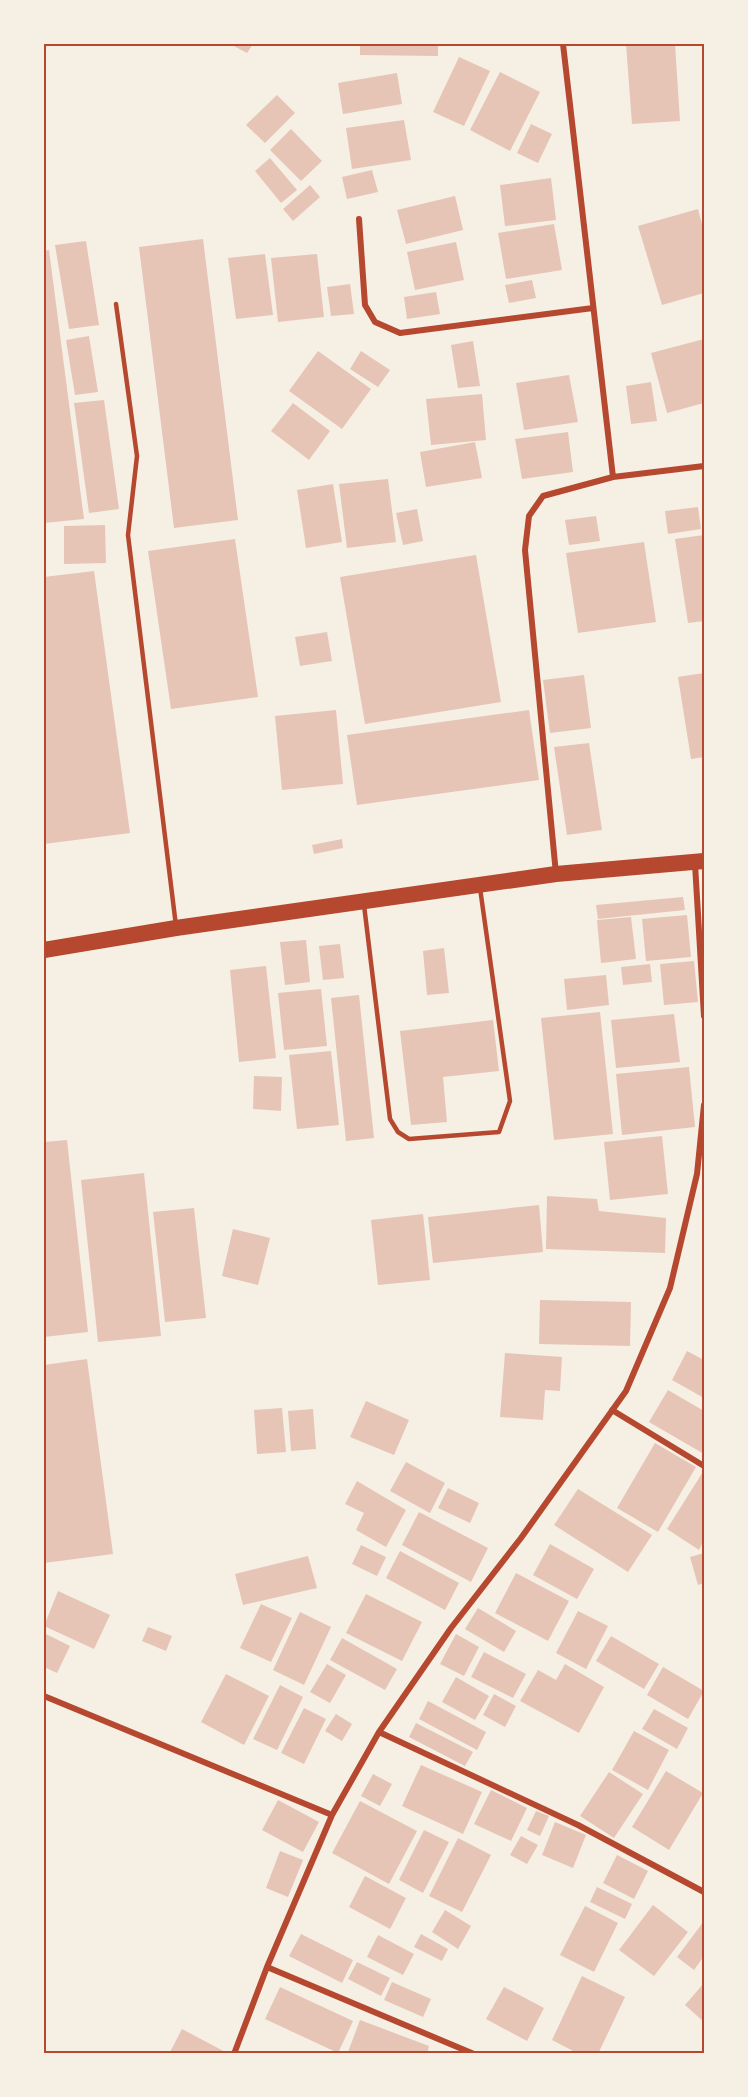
<svg xmlns="http://www.w3.org/2000/svg" width="748" height="2097" viewBox="0 0 748 2097" font-family="'PT Serif',serif">
<style>
.building{fill:#e6c5b7}
.lines{fill:none;stroke-linecap:round;stroke-linejoin:round}
.service{stroke:#b5482f;stroke-width:4.5}
.minor{stroke:#b5482f;stroke-width:6}
.trunk{stroke:#b5482f;stroke-width:16}
.neatline{fill:none;stroke:#b5482f;stroke-width:2}
</style>
<rect width="100%" height="100%" fill="#f6efe4"/>
<path class="building" d="M230,44H253L247,53Z
M360,44H438V56L360,55Z
M626,44H675L680,121L632,124Z
M459,57L490,71L464,126L433,112Z
M500,72L540,92L510,151L470,130Z
M397,73L402,104L343,114L338,83Z
M277,95L295,113L265,143L246,125Z
M404,120L411,160L352,169L346,128Z
M531,124L552,134L538,163L517,153Z
M291,129L322,161L301,181L270,150Z
M270,158L297,190L281,203L255,171Z
M372,170L378,192L347,199L342,177Z
M551,178L556,220L505,226L500,185Z
M310,185L320,197L293,221L283,209Z
M455,196L463,230L406,244L397,210Z
M698,209L704,232V293L662,305L638,226Z
M554,224L562,270L506,279L498,233Z
M203,239L238,520L174,528L139,247Z
M86,241L99,325L69,329L55,245Z
M456,242L464,280L415,290L407,252Z
M49,250L84,519L44,523V251Z
M265,254L273,315L236,319L228,258Z
M317,254L324,317L278,322L271,258Z
M532,280L536,298L509,303L505,285Z
M350,284L354,314L331,316L327,287Z
M436,292L440,314L407,319L404,297Z
M89,336L98,392L75,395L66,340Z
M704,339V403L667,413L651,353Z
M473,341L480,386L458,388L451,345Z
M318,351L371,389L342,429L289,391Z
M361,351L390,370L378,387L350,369Z
M569,375L578,422L524,430L516,383Z
M651,382L657,421L631,424L626,386Z
M482,394L486,440L431,445L426,399Z
M104,400L119,509L89,513L74,403Z
M293,403L330,431L309,460L271,431Z
M568,432L573,472L522,479L515,439Z
M475,442L482,478L426,487L420,452Z
M388,479L396,542L347,548L339,484Z
M333,484L342,542L306,548L297,490Z
M698,507L701,529L668,534L665,511Z
M417,509L423,541L403,545L396,513Z
M596,516L600,541L569,545L565,520Z
M105,525L106,563L64,564V526Z
M704,535V621L688,623L675,539Z
M235,539L258,697L171,709L148,551Z
M644,542L656,622L578,633L566,553Z
M476,555L501,702L365,724L340,577Z
M94,571L130,833L44,844V577Z
M327,632L332,661L300,666L295,637Z
M704,673V757L691,759L678,677Z
M584,675L591,728L550,733L543,680Z
M336,710L343,784L282,790L275,716Z
M529,710L539,780L357,805L347,735Z
M589,743L602,830L567,835L554,747Z
M342,839L343,848L314,854L312,845Z
M683,897L685,910L598,919L596,905Z
M687,915L691,957L646,961L642,919Z
M631,917L636,959L601,963L597,920Z
M306,940L310,982L285,985L280,942Z
M340,944L344,978L323,980L319,946Z
M444,948L449,993L427,995L423,951Z
M694,961L698,1002L664,1005L660,964Z
M650,964L652,982L623,985L621,967Z
M266,966L276,1058L239,1062L230,970Z
M606,975L609,1005L567,1010L564,979Z
M321,989L327,1046L284,1050L278,993Z
M359,995L374,1138L346,1141L331,998Z
M600,1012L613,1134L554,1140L541,1018Z
M674,1014L680,1062L616,1068L611,1020Z
M493,1020L499,1071L443,1077L447,1122L411,1125L400,1031Z
M331,1051L339,1125L297,1129L289,1055Z
M689,1067L695,1127L622,1135L616,1074Z
M254,1076L282,1077L281,1111L253,1109Z
M662,1136L668,1194L610,1200L604,1142Z
M67,1140L88,1332L44,1337V1142Z
M144,1173L161,1336L98,1342L81,1180Z
M547,1196L597,1199L599,1211L666,1218L665,1253L546,1249Z
M539,1205L543,1252L433,1263L428,1217Z
M194,1208L206,1318L165,1322L153,1212Z
M423,1214L430,1280L378,1285L371,1220Z
M233,1229L270,1238L258,1285L222,1276Z
M540,1300L631,1302L630,1346L539,1344Z
M687,1351L704,1360V1398L672,1380Z
M505,1353L562,1357L560,1391L545,1390L543,1420L500,1417Z
M87,1359L113,1554L44,1563V1365Z
M668,1390L704,1411V1454L649,1422Z
M366,1401L409,1420L394,1455L350,1437Z
M282,1408L286,1452L257,1454L254,1410Z
M313,1409L316,1449L291,1451L288,1411Z
M655,1443L696,1467L658,1532L617,1508Z
M406,1462L445,1483L430,1513L390,1491Z
M704,1470V1540L699,1550L667,1529Z
M357,1481L406,1510L386,1547L356,1530L364,1513L345,1504Z
M448,1488L479,1503L470,1523L438,1508Z
M578,1489L652,1535L628,1572L554,1525Z
M419,1512L488,1548L471,1582L402,1545Z
M550,1544L594,1569L577,1599L533,1575Z
M361,1545L386,1557L377,1576L352,1564Z
M400,1551L459,1583L445,1610L386,1578Z
M704,1553V1583L698,1585L690,1557Z
M308,1556L317,1588L243,1605L235,1574Z
M516,1573L569,1601L548,1641L495,1613Z
M58,1591L110,1615L94,1649L44,1626Z
M366,1594L422,1622L402,1661L346,1633Z
M261,1604L292,1618L271,1662L240,1648Z
M478,1608L516,1631L504,1652L465,1629Z
M578,1611L608,1626L586,1669L556,1653Z
M300,1612L331,1627L304,1685L273,1670Z
M148,1627L172,1636L166,1651L142,1641Z
M44,1633L70,1646L57,1673L44,1667Z
M456,1634L479,1647L464,1676L440,1664Z
M611,1636L659,1664L644,1689L596,1661Z
M342,1638L397,1669L385,1690L330,1660Z
M484,1652L526,1674L513,1698L471,1677Z
M327,1664L346,1675L330,1703L310,1692Z
M565,1664L604,1687L579,1733L520,1701L538,1670L556,1680Z
M663,1667L704,1691L688,1719L647,1695Z
M226,1674L269,1696L244,1745L201,1722Z
M456,1677L489,1696L475,1720L442,1702Z
M280,1685L303,1697L277,1750L253,1739Z
M494,1694L516,1706L505,1727L483,1715Z
M428,1701L486,1732L477,1750L419,1719Z
M304,1708L326,1719L304,1764L281,1753Z
M654,1709L688,1728L677,1749L642,1729Z
M336,1714L352,1724L342,1741L325,1731Z
M416,1723L473,1752L465,1766L409,1737Z
M634,1731L669,1750L648,1790L612,1770Z
M421,1765L482,1792L463,1834L402,1806Z
M666,1771L703,1793L669,1850L632,1827Z
M609,1772L643,1794L614,1838L580,1816Z
M373,1774L392,1784L380,1806L361,1796Z
M491,1790L527,1808L511,1841L474,1824Z
M278,1800L319,1822L303,1852L262,1830Z
M360,1801L417,1831L389,1884L332,1853Z
M536,1811L549,1816L540,1836L527,1830Z
M555,1822L586,1835L573,1868L542,1855Z
M424,1830L449,1842L423,1893L399,1880Z
M521,1836L538,1845L527,1864L510,1855Z
M458,1838L491,1855L462,1912L429,1896Z
M280,1851L303,1860L288,1897L266,1888Z
M617,1855L648,1871L634,1899L603,1883Z
M365,1876L406,1898L390,1929L349,1907Z
M597,1887L632,1904L625,1919L590,1902Z
M653,1905L688,1932L654,1976L619,1950Z
M585,1906L618,1923L594,1972L560,1955Z
M445,1910L471,1926L458,1949L432,1932Z
M704,1921V1956L694,1970L677,1957Z
M301,1934L353,1960L342,1983L289,1956Z
M421,1934L448,1949L442,1961L414,1947Z
M378,1935L414,1954L403,1975L367,1957Z
M357,1962L390,1978L381,1996L348,1979Z
M582,1976L625,1997L598,2054H579L552,2040Z
M392,1982L431,1999L423,2017L384,2000Z
M704,1983V2022L685,2005Z
M280,1987L353,2021L338,2053L265,2019Z
M504,1987L544,2008L527,2041L486,2019Z
M360,2020L429,2046L427,2054L348,2052Z
M182,2029L229,2054H169Z"/>
<g class="lines">
<path class="service" d="M116,304L137,456L128,535L176,926
M364,905L390,1119L398,1132L409,1139L499,1132L510,1101L480,888"/>
<path class="minor" d="M563,44L613,477
M359,219L365,305L375,322L400,333L593,308
M695,864L704,1016
M556,874L525,550L529,516L543,496L613,477L704,466
M612,1410L704,1466
M44,1696L332,1815
M379,1732L578,1825L704,1892
M267,1967L474,2054
M234,2054L267,1967L332,1815L379,1732L451,1628L521,1538L626,1391L670,1288L697,1174L704,1105"/>
<path class="trunk" d="M44,950L176,928L556,874L704,861"/>
</g>
<rect width="748" height="2097" fill="none" stroke="#f6efe4" stroke-width="90"/>
<rect x="45" y="45" width="658" height="2007" class="neatline"/>
</svg>
